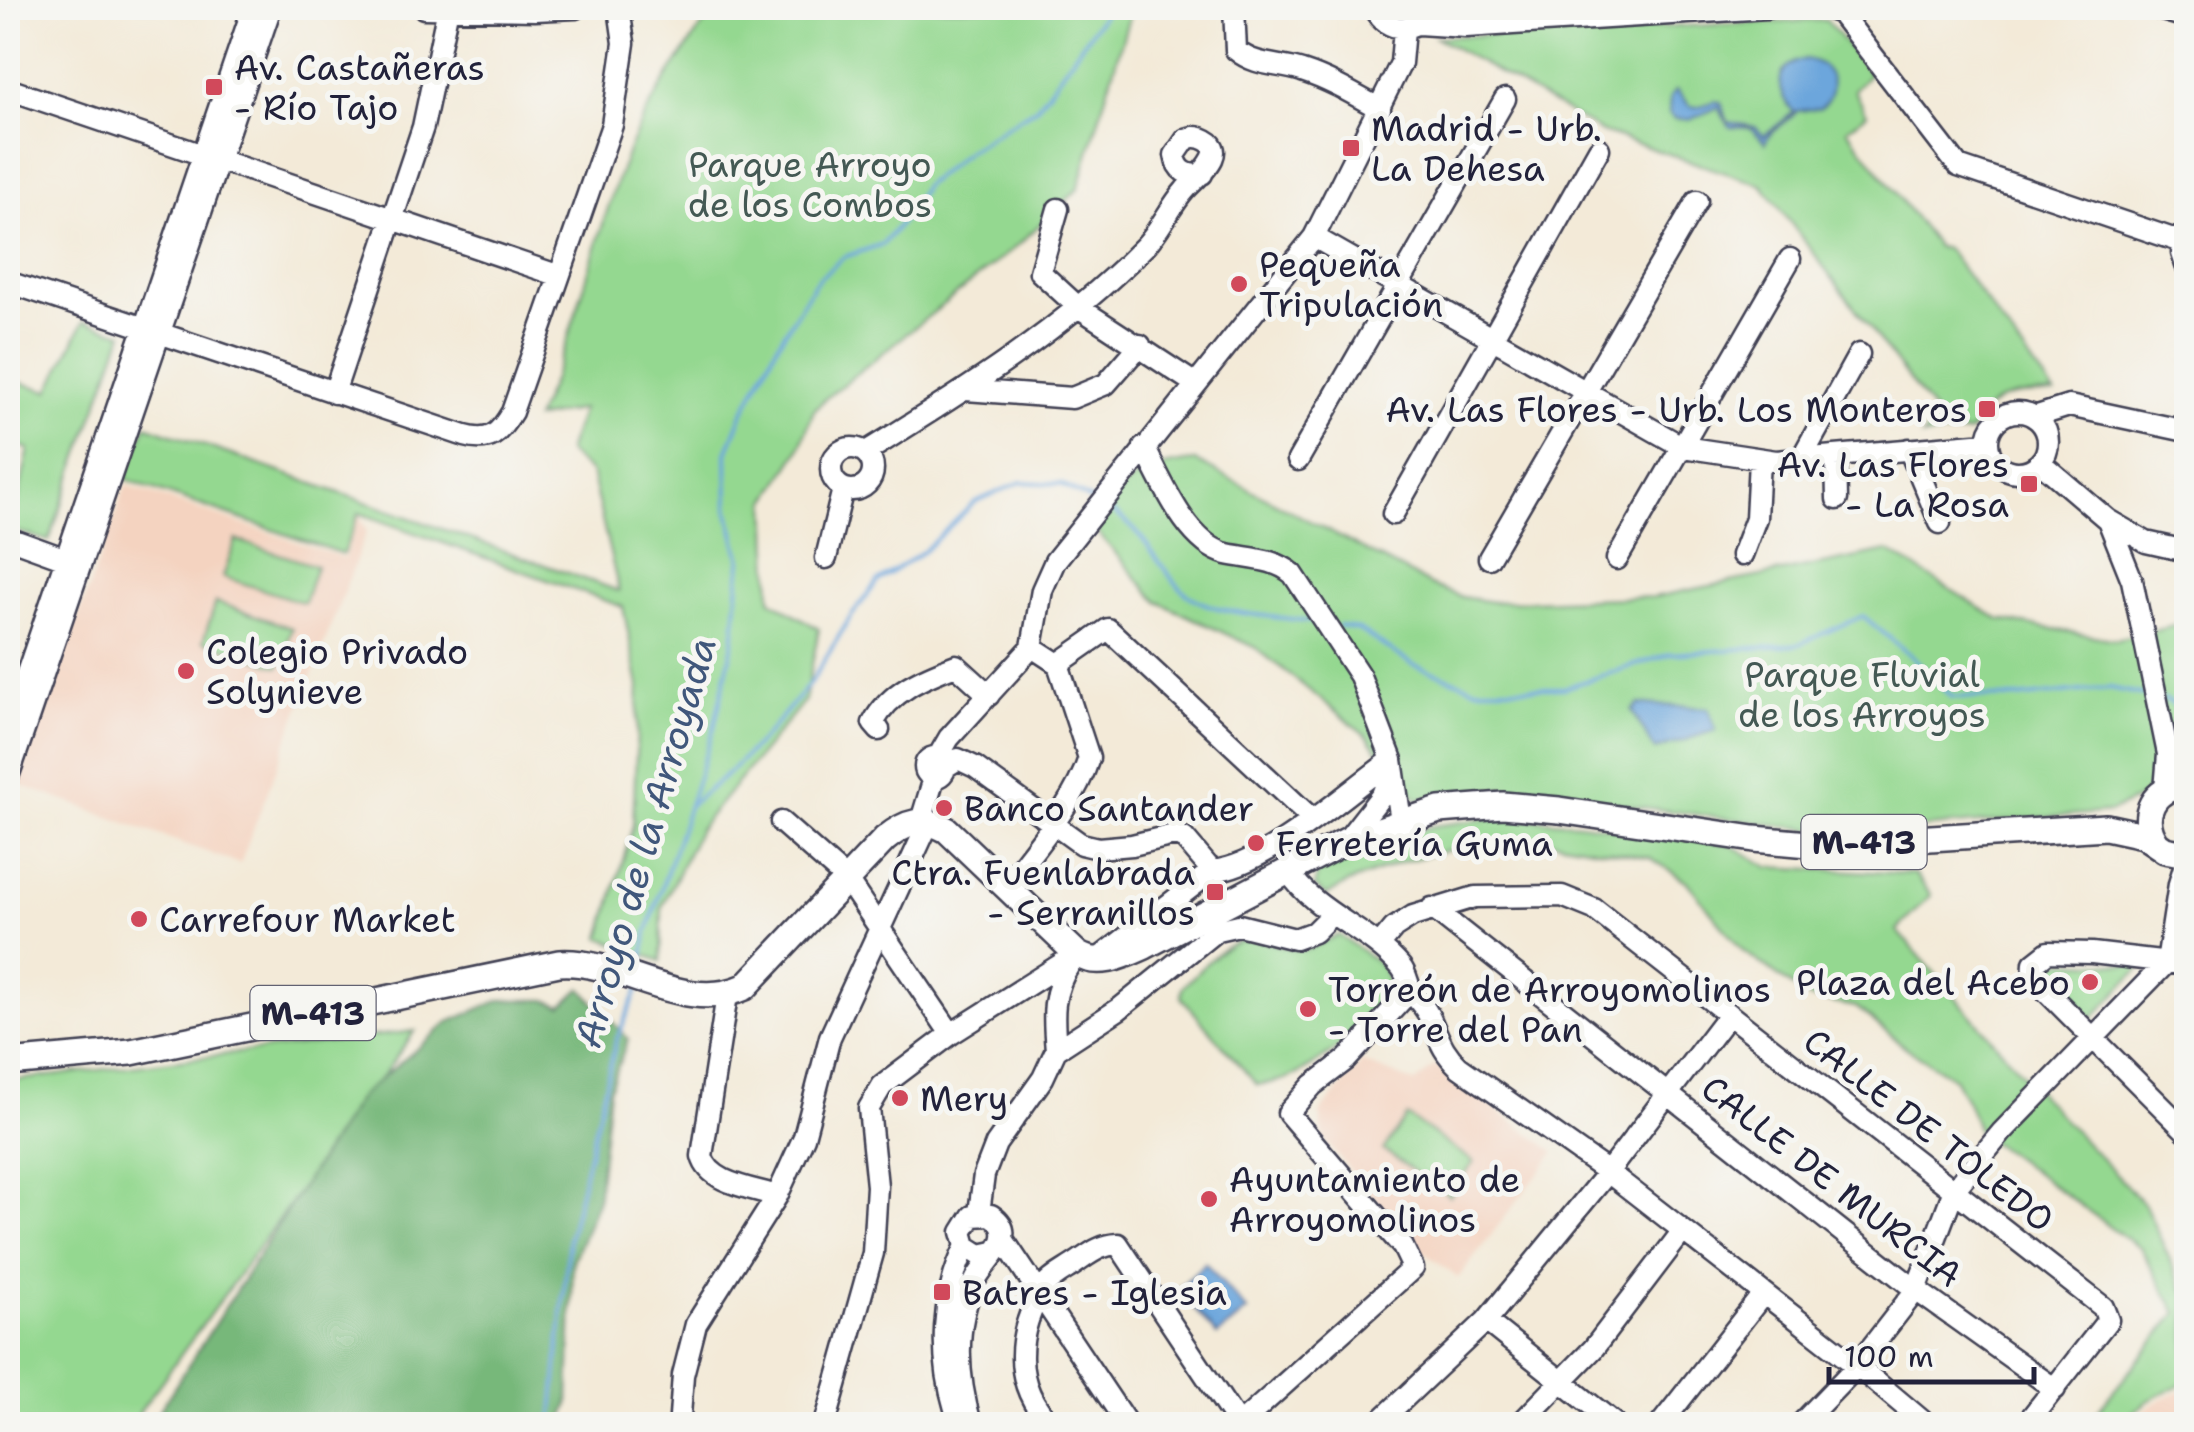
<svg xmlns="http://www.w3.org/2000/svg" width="2194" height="1432" viewBox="0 0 2194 1432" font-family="'Shantell Sans',sans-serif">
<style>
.built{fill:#f4d3c0}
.green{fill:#94d890;stroke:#5b7d66;stroke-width:2.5}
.forest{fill:#77b87a;stroke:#4c6d5a;stroke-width:2.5}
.water{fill:#6ca6dc;stroke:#47648c;stroke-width:2.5}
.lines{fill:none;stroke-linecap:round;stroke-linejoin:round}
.stream{stroke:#6ca6dc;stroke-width:4}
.minor-casing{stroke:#414053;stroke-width:25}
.major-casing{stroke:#414053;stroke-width:30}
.minor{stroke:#fff;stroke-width:20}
.major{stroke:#fff;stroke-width:25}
.poi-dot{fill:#d1495b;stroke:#f6f6f2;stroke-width:4}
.labels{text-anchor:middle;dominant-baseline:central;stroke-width:10;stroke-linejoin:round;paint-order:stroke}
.shield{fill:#f6f6f2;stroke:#626272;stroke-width:2.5}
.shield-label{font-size:32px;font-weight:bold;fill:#22223b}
.poi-label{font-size:35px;fill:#22223b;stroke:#f6f6f2;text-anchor:start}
.park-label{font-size:35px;fill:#445954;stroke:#f6f6f2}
.street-label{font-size:35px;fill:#22223b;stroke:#f6f6f2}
.water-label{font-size:38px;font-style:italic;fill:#40577b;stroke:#f6f6f2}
</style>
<rect width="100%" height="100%" fill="#f6f6f2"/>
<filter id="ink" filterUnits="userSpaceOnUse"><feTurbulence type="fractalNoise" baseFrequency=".01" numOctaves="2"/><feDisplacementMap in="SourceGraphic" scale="20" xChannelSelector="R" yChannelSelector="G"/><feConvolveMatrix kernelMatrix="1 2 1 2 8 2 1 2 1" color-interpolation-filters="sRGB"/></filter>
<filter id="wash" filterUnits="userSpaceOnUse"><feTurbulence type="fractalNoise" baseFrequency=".0048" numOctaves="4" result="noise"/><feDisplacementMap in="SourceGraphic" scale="40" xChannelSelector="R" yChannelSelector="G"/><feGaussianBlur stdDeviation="2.25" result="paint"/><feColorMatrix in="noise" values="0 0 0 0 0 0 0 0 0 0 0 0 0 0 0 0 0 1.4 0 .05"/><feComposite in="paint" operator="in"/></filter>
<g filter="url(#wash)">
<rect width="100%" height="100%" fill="#f3ead8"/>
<path class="built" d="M126,485L344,558L359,515L367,531L240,864L18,784Z
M1362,1062L1415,1083L1435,1066L1555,1152L1458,1278L1418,1248L1324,1140L1320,1113Z
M2186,1388V1424H2125L2151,1405Z"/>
<path class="green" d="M715,8H1135L1130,14L1078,189L1018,245L826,398L814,410L798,452L767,501L771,600L819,629L805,700L699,829L662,907L661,961L601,938L633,825L639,686L623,607L359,513L343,554L125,479L146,425L619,591L591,473L567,452L582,409L535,419C576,337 592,244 625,159C646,104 681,56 715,8Z
M1826,20L1870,73L1854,90L1867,114L1847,129L1937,247L1947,249L2054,393C2013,395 1991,393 1970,432L1922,437L1937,417L1762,185L1602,132L1436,37Z
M84,321L123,333L49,541L11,530L29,449L8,442V379L49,391Z
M1196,461L1431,585L1462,597L1493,602L1654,597L1888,551L2000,620L2117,640L2186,623V768L2159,774L2150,793L2110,812L1919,828L1830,832L1504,789L1417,799L1367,736L1256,648L1158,602L1090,524C1130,481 1133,467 1196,461Z
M236,540L316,566L304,603L223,577Z
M216,602L292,628L279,667L203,641Z
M1499,817L1581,823L1731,845L1769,867L1915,874L1931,895L1897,930L2046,1101L2145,1205L2186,1295V1382L2148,1401L2116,1424H2087L2177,1313L2141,1249L2004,1150L1980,1136L1968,1104L1954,1078L1908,1049L1856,1007L1809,998L1743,951L1686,881L1651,858L1545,840L1460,847L1402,862L1348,883L1326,896L1314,886L1321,862L1432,826Z
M1339,935C1353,946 1381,960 1386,976C1397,1009 1321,1063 1295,1075C1283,1081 1270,1083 1257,1085L1181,997L1182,988C1202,969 1226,935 1258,940C1274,942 1288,951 1304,950C1318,948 1326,938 1339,935Z
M2055,961L2138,965L2141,967L2092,1019L2045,973L2048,962Z
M415,1031L140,1411L136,1424H8V1081Z
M1407,1116L1474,1162L1450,1196L1383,1150Z"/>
<path class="forest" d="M581,988L628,1039L609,1090L597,1202L573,1261L569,1404L561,1424H151L360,1096L449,1022L500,1000H546L562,1006Z"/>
<path class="water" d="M1806,59C1833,64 1840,89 1821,108L1797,111C1787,124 1771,129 1765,143L1751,128L1730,127L1718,107L1690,120L1674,118L1669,113L1670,97L1676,90L1690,106L1697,107L1715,101L1721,103L1728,122L1755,127L1764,136L1794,112C1777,92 1771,66 1806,59Z
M1639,704L1708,708L1716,730L1655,750L1632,711Z
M1205,1263L1247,1311L1217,1336L1178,1289Z"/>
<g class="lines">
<path class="stream" d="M1107,509C1147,530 1155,566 1186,593C1212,616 1281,616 1315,622
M1339,626L1359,630L1412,664L1475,688H1564L1670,654L1797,645L1863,616L1915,659L1952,697L2016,698L2110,688L2150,696
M2164,699L2186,710
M690,805L729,773L771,730L812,681L850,618L878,581L924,551L975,502L1021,482L1061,484L1094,502
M641,970L647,933L714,728L733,643L741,560L728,509L727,453L742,415L779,342L817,280L844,257L883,244L912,209L923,187L969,150L1037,107L1108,8
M552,1424L569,1237L616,1041L638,989"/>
</g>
</g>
<g filter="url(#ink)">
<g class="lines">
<g class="minor-casing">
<path id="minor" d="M424,8L535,10L576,8
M1234,8L1236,50C1256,67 1279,63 1302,71C1330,80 1355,95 1380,109
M1374,8C1387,35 1418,33 1432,8
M1827,8L1840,13L1958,166L2182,242
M2155,8L2186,17
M1418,24L1466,27L1767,8
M8,89L203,155
M219,160L557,275
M1058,209L1040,272L1078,307L1194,383
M2185,233L2182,253L2186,265
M1314,237L1683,447L1776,461L1987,443
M8,282L465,436C490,443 499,434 512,412L612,125L624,43L619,8
M966,390L1072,398L1106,384L1140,345
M334,393L423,127L448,8
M1988 442a30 30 0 1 1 60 0a30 30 0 1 1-60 0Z
M2034,417L2069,406L2186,431
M1144,447C1162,481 1187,544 1227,554C1250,559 1274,558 1293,574L1360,676L1392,760L1401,821
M831 469a21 21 0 1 1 42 0a21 21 0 1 1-42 0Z
M1909,449L1940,523
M866,452C963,392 1064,329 1145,246C1160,230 1170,207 1185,190C1195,178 1234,150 1201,138C1194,136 1192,137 1186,139L1175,155C1177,170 1187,177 1202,174
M1836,456L1837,499
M1801,459L1859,354
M1298,460L1505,99
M2040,462L2108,520L2132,580L2168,754L2165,790
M1393,514L1599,149
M2108,520L2146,542L2186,551
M8,538L66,559
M1742,555L1756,518L1759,460
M826,558L843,489
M1489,558L1697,201
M1617,559L1790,259
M1058,664L1108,629L1313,820
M8,729L253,8
M879,730L873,723C890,691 924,677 956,665L989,695
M925 767a10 10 0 1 1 20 0a10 10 0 1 1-20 0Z
M938,757L949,738L1032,647L1042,590L1055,561L1314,237L1401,63L1404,29
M947,766L958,759L975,767L1081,844L1098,848L1132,845L1174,835L1184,838L1212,871
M8,777L270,10
M921,821L934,778
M781,822L847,880L951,1034
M1346,841L1382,795L1391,771
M1288,871C1316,914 1368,928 1401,967C1406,973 1407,980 1410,988C1414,997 1423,1004 1428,1014C1439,1036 1440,1049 1459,1067L1608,1172L1857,1366L1926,1424
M1005,888C1034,848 1074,805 1089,758L1058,664L1032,647
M1432,908L1916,1290L2055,1389
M1379,946L1394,928L1413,916L1475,897L1562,896L1594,909L2103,1307L2108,1320L2026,1424
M1097,960L1212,871C1267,866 1345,793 1392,760
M2186,964L2092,953L2048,952L2034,963L2033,978L2186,1131
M727,995L702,1156C709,1184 753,1188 777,1196
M1056,1050C1053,1016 1051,992 1071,962
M979,1213L984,1175L996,1144L1043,1078L1056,1050L1119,1009L1217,930L1239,925L1295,939L1314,932L1331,915
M1003,1239L1127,1424
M1486,1321L1615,1424
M955,1409C939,1355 941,1297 966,1246
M683,1424L680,1416L683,1375L696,1324L777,1196L804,1137L830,1037L929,822
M825,1424L873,1253L877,1186L869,1108L882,1086L951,1034L1077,954
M971,1424C957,1376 953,1326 976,1279C983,1266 997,1254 1002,1241C1006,1229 1000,1221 991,1215L972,1216L962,1232L966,1246L980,1255L994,1252
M1051,1424C1012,1385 1015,1333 1044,1287C1051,1277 1066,1270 1076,1263C1091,1253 1100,1245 1118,1244L1238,1424
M1240,1424L1413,1268L1403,1247L1288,1113L1313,1085L1346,1060L1411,990
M1377,1424L1486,1321L1608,1172L1728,1015
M1520,1424L1593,1349L1682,1232
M1661,1424L1763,1294
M1801,1424L1857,1366L1916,1290L1954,1190L2002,1132L2167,962L2179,884L2186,861"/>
</g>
<g class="major-casing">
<path id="major" d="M2156,843C2138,815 2154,786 2186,786
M8,1063L131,1052L559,963C623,959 683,1015 745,987L885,839C906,822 923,816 947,830L1077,954C1098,968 1123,956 1145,946L1346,841L1439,810L1503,805L1559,810L1754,839L1820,845L2106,827L2143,835L2165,850L2186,854"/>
</g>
<use href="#minor" class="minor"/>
<use href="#major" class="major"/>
</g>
</g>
<g class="poi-dot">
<rect x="204" y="77" width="20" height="20" rx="5"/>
<rect x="1341" y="138" width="20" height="20" rx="5"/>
<circle cx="1239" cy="284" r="10"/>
<rect x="1977" y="399" width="20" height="20" rx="5"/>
<rect x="2019" y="474" width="20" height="20" rx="5"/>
<circle cx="186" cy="671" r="10"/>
<circle cx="944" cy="808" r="10"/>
<circle cx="1256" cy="843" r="10"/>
<rect x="1205" y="882" width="20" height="20" rx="5"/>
<circle cx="139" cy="919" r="10"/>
<circle cx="2090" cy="982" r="10"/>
<circle cx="1308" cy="1009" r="10"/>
<circle cx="900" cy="1098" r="10"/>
<circle cx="1209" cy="1199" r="10"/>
<rect x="932" y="1282" width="20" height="20" rx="5"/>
</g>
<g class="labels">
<g class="shield">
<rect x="1801.5" y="815" width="125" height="54" rx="8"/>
<rect x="250.5" y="986" width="125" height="54" rx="8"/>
</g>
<g class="shield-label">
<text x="1864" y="842">M-413</text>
<text x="313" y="1013">M-413</text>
</g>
<g class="poi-label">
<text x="234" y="67">Av. Castañeras<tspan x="234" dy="40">- Río Tajo</tspan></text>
<text x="1371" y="128">Madrid - Urb.<tspan x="1371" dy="40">La Dehesa</tspan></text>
<text x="1259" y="264">Pequeña<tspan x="1259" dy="40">Tripulación</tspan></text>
<text x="1967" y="409" text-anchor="end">Av. Las Flores - Urb. Los Monteros</text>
<text x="2009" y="464" text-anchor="end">Av. Las Flores<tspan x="2009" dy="40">- La Rosa</tspan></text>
<text x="206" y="651">Colegio Privado<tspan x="206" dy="40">Solynieve</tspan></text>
<text x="964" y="808">Banco Santander</text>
<text x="1276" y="843">Ferretería Guma</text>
<text x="1195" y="872" text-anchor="end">Ctra. Fuenlabrada<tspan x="1195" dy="40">- Serranillos</tspan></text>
<text x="159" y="919">Carrefour Market</text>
<text x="2070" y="982" text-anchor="end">Plaza del Acebo</text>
<text x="1328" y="989">Torreón de Arroyomolinos<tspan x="1328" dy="40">- Torre del Pan</tspan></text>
<text x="920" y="1098">Mery</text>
<text x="1229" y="1179">Ayuntamiento de<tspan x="1229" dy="40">Arroyomolinos</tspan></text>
<text x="962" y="1292">Batres - Iglesia</text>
</g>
<g class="park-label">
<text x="810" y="164">Parque Arroyo<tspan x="810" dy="40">de los Combos</tspan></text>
<text x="1862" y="674">Parque Fluvial<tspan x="1862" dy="40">de los Arroyos</tspan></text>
</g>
<g class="street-label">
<text transform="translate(1929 1130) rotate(38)">CALLE DE TOLEDO</text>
<text transform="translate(1832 1181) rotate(38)">CALLE DE MURCIA</text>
</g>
<g class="water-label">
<text transform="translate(645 842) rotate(-74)">Arroyo de la Arroyada</text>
</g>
</g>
<rect width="2194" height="1432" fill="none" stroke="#f6f6f2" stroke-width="40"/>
<path d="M1829 1367v15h205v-15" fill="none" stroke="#22223b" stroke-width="5"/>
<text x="1844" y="1367" font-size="30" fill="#22223b" stroke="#f6f6f2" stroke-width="8" paint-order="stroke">100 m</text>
</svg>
